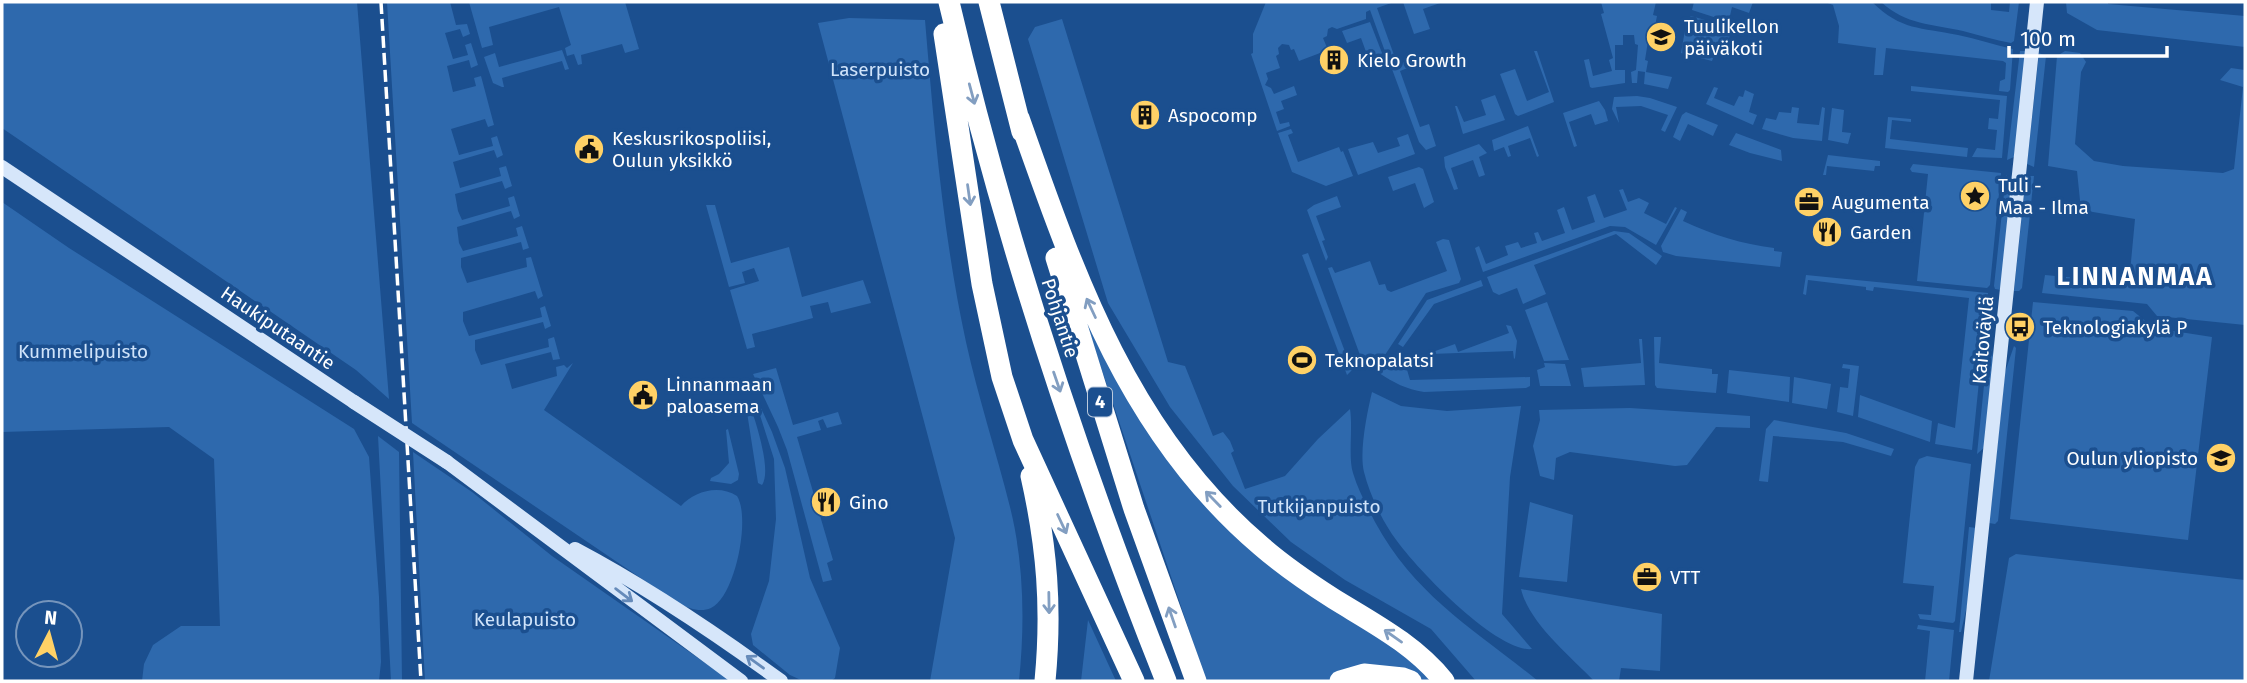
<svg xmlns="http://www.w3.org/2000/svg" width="2247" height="683" viewBox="0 0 2247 683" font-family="'Fira Sans',sans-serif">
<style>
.green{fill:#2e69ad}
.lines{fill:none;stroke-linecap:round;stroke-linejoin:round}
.secondary{stroke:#d6e6fa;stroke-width:14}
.highway{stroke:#fff;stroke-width:21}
.rail{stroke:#fff;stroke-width:3.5;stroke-dasharray:12 5;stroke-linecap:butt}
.secondary-bridge{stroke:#d6e6fa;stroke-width:14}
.oneway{stroke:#829ec1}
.oneway2{stroke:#668bba}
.labels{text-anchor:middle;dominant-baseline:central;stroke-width:7;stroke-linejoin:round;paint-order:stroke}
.shield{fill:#1b4f8f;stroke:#bbcadd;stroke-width:2}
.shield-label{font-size:18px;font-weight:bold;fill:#fff}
.poi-label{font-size:19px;fill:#fff;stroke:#1b4f8f;text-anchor:start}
.park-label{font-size:19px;fill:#cfe3fa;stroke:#1b4f8f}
.street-label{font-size:19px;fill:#fff;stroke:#1b4f8f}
.district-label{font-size:26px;font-weight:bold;letter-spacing:2px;fill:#fff;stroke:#1b4f8f}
</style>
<rect width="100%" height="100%" fill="#1b4f8f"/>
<path class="green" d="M2,2H357L389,399L356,370L2,128Z
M387,2H450L456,25L467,24L470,34L463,37L460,29L445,33L453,59L468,55L465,45L471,43L478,65L471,68L469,60L447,66L453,92L476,86L474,78L481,76L494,125L488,127L485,119L451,129L459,155L493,146L491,138L497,136L503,155L497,158L494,150L453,162L460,188L501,176L499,168L506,166L512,186L505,189L502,181L455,194L458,211L462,220L510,206L508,198L514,196L520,216L514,219L511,211L457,227L459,243L463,251L518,236L516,228L522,226L529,248L523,250L521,242L461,258V267L467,283L527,267L526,258L531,257L543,296L538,299L535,291L463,312V321L469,336L542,317L540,308L545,306L551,326L545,329L543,322L475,340V350L481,365L549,347L548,339L554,337L560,359L553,360L551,352L505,364L512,389L557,376L556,367L564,365L567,368L573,363L544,410L681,506C694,491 719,484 737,496C751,518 735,597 711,608C700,613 689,608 679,604L412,423Z
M469,2H625L639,49L625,53L622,44L581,55L582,64L578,65L574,54L567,56L565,48L571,45L559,7L489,27L493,45L482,48Z
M1266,2H1394L1377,8L1394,55L1387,57L1370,10L1366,12V19L1337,29L1332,27L1328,29L1327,36L1323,38L1328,50L1299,61L1294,49L1291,50L1289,45L1282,44L1278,48L1279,54L1276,56L1280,68L1266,73L1268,79L1265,85L1271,88L1274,94L1294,86L1297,95L1281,101L1284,109L1276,112L1280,124L1289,122L1290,126L1277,131L1251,54L1253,53V34Z
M1403,2H1443L1423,9L1430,29L1414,34Z
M1601,2H1656L1653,15L1657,16L1652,41H1648L1645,60L1648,61L1646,72L1672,77L1668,89L1644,84L1645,72L1638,71L1637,83H1632L1631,72L1636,70L1638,45L1635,44L1634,35H1623V45H1615V70H1625V83L1592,88L1590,87L1584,60L1589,59L1593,76L1612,71L1609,60L1613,58L1601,14L1604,13Z
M1694,2H1753L1749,13L1732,7L1729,20L1726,21L1692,10Z
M1825,2H1872C1902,31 1920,27 1958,35C1977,39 1995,45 2013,49L2010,90L2008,92L1999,91L2000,81L2005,79L2006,63L2003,61L1886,48L1883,75H1874L1876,48L1838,43L1839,26L1833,5Z
M1881,2H1991V10L2009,12L2010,2H2019L2014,41L2011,43C1995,40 1979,35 1963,31C1932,24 1906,25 1881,2Z
M2066,2H2108V4L2245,16V47L2097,30L2067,13Z
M1691,16L1719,24L1718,30H1720L1722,25L1732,30L1724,51L1717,48L1712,61L1681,53L1687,19Z
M849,18L925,20C934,127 943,236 966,342C978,397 996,451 1010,507C1024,563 1025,623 1019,681H930L955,538L818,23Z
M1062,19L1168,362L1185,366L1213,436L1223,432L1230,441L1234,451L1231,453L1245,489L1285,476L1318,439L1350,409C1353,428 1348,458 1353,473C1358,490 1367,506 1375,522C1416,597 1474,629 1538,681H1476L1431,629L1345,580L1291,542L1233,486L1170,407L1108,303L1028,39L1035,27Z
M1370,22L1382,53L1380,56L1369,60L1361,38L1347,43L1342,31Z
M562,50L569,69L565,70L562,61L502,78L504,87H502L493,83L484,57L495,53L499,67Z
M1534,51H1537L1554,102L1518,116L1515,114L1500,74L1515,69L1527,101L1549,92Z
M2020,51H2027L2014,157L2007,160Z
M2065,51L2080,53L2086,62L2081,72L2075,144L2094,161L2123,166L2223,173L2234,169L2243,87L2220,80L2231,68L2245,70V325L2157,316L2147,304L2042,293L2045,275L2129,283L2135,219L2081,210L2077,171L2048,166L2057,56Z
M2039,53L2046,56L2034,167L2027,164Z
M1395,59L1398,64L1407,61L1410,67L1400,71L1420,127L1429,124L1436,146L1426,150L1419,142L1389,61Z
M1911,86L2007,96L2002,158L1972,157L1977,148L1995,150L1997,130L1988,129L1989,118L1998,119L2000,100L1911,91Z
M1714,87L1718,88L1714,98L1734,106L1739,96L1743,97L1745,90L1754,94L1749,112L1757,115L1753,125L1706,104Z
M1495,95L1505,120L1463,134L1455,106H1457L1464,122L1486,115L1481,100Z
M1637,96L1650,98L1677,107L1665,132L1661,130L1668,115L1641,106L1616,107L1619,123L1612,109L1614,97Z
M1599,101L1605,110L1608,121L1595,125L1591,114L1569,122L1577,146L1574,147L1563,113Z
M1792,107L1799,108L1797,123L1819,125L1822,107L1825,108L1822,141L1793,138L1762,129L1766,118L1776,120L1779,112L1791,113Z
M1832,108L1844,110L1842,132L1851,133L1848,144L1828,140Z
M1686,112L1718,125L1713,136L1688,124L1680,141L1673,137L1682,115Z
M1888,117L1911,119V122L1892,120L1890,139L1968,148L1967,157L1885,148Z
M1528,126L1539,156L1537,157L1530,138L1508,146L1511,156L1508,157L1504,147L1494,151L1492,140Z
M1291,129L1293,133L1288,135L1298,162L1339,147L1341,152L1343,151L1353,176L1326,186L1292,172L1278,133Z
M1736,133L1781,150L1782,161L1750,153L1729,145Z
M1408,134L1415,154L1358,175L1348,149L1373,142L1378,153L1400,146L1397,138Z
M1479,144L1487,153L1479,157L1485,175L1479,177L1473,160L1451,168L1458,189L1454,190L1445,167L1444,157Z
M1828,155L1880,161V166H1875L1874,171L1827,166L1826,175H1823Z
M1913,164L2001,173L1990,285L1987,288L1917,281L1928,174L1912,172L1910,169Z
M1419,167L1423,169L1434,202L1424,208L1415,183L1393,191L1388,177Z
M2006,175L2012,181L2001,290L1995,289L1994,286Z
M2026,176H2034L2022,288L2019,291H2014Z
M1623,189L1628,202L1639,198L1649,203L1644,213L1666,224L1675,207L1677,208L1656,245L1625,227L1610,226L1483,272L1475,248L1479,246L1486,264L1508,255L1505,246L1518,242L1521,248L1537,243L1534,233L1538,232L1542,241L1565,233L1557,210L1564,207L1572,230L1595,222L1587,197L1595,194L1604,218L1627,210L1619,190Z
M1337,196L1341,207L1316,216L1325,240L1322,241L1328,257L1326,261L1307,210L1314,205Z
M2,202L69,248L354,429L369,457L379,597L381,662L379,681H142L144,664L153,645L181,626H220L214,459L169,427L2,432Z
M706,205H715L731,263L789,247L802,297L863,280L871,303L831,313L828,302L810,306L813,318L752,334L755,347L747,349L730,290L759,281L754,268L742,272L745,283L729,287Z
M1681,209L1687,212L1683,221C1713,235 1742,244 1774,248V251L1782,252L1780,267L1676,256L1663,252L1661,246Z
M1614,231L1629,233L1662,256L1656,265L1616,234L1534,265L1546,294L1523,304L1517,288L1499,295L1493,292L1487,277Z
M1443,239L1449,240L1461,279L1459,283L1426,293L1375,370L1360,355L1328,268L1332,267L1335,273L1370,261L1379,285L1385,284L1387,290L1391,292L1447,271L1436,242Z
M1308,253L1344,349L1354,368L1347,375L1302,255Z
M1806,275L1988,293L1972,450L1935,444L1938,423L1955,428L1969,298L1874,287L1873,291L1866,290V287L1808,280L1806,295L1803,294Z
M1071,278L1198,491L1388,637L1439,681L1331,679L1328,681H1206Z
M1481,280L1483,286L1434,304L1403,347L1398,344L1427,300Z
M1547,302L1569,360L1544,361L1525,310Z
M2033,302L2133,311L2154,328L2212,337L2188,540L2010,519Z
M1506,325L1511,326L1517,341L1515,358L1514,359L1513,351L1431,354V361H1424L1422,358L1424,355L1455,344L1458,352L1509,333Z
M1654,337H1661L1659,363L1712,369V374H1718L1716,393L1657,388L1655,385Z
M1639,339H1642L1645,385L1584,387L1581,368L1641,363Z
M1991,343L1994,365L1986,446L1977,454L1988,346Z
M2014,346L2016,348L1998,521L1995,524L1989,523L2005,372Z
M1403,356L1410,380L1530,377V386L1526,388L1424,392C1406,389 1394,383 1379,373L1388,360Z
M1544,363L1565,364L1571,386H1540L1537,370L1545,367Z
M1843,364L1859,366L1853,416L1837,412L1840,387L1848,388L1850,369L1842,368Z
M776,368L793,425L838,412L842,424L827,428L823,419L818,421L821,430L797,437L833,560L827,563L832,580L823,582L787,450L778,427L753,374Z
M1729,370L1790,377L1789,402L1727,393Z
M1794,377L1831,384L1827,409L1792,403Z
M1372,392L1401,406L1447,411L1521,406L1510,477L1502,614L1532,649C1496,653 1409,562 1390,531C1379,514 1369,492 1364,472C1359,452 1367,413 1372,392Z
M1860,395L1932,421L1930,442L1858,417Z
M750,405C756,423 772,471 762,485L758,483L746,406Z
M760,406L772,432L785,468L810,578L840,648L835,678L831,681H803L790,675L753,645L751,634L769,581L776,519L774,459L758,409Z
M1630,408L1750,416V428L1716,427L1687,465L1675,466L1570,452L1556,458L1554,480L1540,476L1533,446L1540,420L1539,410Z
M1774,420L1846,433L1894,449L1891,456L1843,442L1773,436L1768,482L1759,481L1766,429Z
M728,429L739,474L738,480L731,484L710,481L711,478L719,474L729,463L726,430Z
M378,436L399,452L402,681H391Z
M413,452L472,492L552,556L731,681H425Z
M1927,456L1971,464L1955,621L1953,623L1920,619L1918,614L1931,615L1934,586L1903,583L1915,467L1919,459Z
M1530,502L1573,515L1567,582L1519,577Z
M1969,527L1977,528L1969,597L1961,632H1959Z
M2016,554L2245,580V681H1989L2009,558Z
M1521,589L1662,614L1660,671L1621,668L1619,681H1594C1570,656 1529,623 1521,589Z
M1088,620L1116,681H1081Z
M1918,625L1954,630L1949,681H1925L1930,631L1917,629Z"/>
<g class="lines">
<path class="secondary" d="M2,167L354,402
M447,462L741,681
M575,549C647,587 715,633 781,681
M1966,681L2037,2"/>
<path class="highway" d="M949,2C1003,233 1078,460 1166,681
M989,2L1022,132
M944,34L982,284L1002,377L1023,440L1134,681
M1019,118C1075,277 1129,434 1261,546C1284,566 1309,583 1334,599C1373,623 1414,644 1444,681
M1056,258L1134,509L1196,681
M1031,476C1047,547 1052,608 1045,681
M1340,681L1364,674L1403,678L1411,681"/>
<path class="rail" d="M381,2L421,681"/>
<path class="secondary-bridge" d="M354,402L447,462"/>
</g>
<defs><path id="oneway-shaft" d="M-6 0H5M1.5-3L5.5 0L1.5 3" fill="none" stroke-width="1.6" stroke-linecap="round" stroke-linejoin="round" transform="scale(1.75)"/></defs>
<g class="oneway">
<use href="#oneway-shaft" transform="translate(972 94) rotate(75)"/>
<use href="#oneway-shaft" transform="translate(969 195) rotate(82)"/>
<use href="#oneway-shaft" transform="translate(1091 308) rotate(-115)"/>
<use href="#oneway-shaft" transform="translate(1057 382) rotate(71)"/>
<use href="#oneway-shaft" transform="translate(1213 499) rotate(-134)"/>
<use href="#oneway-shaft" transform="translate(1062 524) rotate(65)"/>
<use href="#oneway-shaft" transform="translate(1049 603) rotate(89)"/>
<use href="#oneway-shaft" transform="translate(1172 617) rotate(-109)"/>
<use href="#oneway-shaft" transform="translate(1393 636) rotate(-145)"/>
</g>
<g class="oneway2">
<use href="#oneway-shaft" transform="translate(624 595) rotate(37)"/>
<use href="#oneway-shaft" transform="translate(755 662) rotate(-144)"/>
</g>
<defs>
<g id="school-disc" transform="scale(1.575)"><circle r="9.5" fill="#ffd166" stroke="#1b4f8f"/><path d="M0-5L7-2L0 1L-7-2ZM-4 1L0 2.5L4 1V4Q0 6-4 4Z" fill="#111"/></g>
<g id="building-disc" transform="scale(1.575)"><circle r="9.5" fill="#ffd166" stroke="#1b4f8f"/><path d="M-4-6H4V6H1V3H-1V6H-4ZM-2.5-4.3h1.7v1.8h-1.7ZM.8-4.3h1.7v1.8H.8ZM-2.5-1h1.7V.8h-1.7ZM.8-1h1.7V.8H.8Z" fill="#111"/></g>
<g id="civic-disc" transform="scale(1.575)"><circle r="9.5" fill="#ffd166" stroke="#1b4f8f"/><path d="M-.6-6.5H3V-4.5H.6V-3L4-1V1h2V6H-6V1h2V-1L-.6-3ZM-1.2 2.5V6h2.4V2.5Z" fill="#111"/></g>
<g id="sight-disc" transform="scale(1.575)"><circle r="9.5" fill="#ffd166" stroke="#1b4f8f"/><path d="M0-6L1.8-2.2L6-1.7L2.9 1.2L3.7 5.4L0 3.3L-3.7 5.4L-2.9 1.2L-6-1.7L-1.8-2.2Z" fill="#111"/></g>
<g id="office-disc" transform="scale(1.575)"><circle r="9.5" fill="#ffd166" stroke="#1b4f8f"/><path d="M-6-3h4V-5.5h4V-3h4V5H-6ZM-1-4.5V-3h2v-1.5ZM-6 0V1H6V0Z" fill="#111"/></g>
<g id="restaurant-disc" transform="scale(1.575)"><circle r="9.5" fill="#ffd166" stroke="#1b4f8f"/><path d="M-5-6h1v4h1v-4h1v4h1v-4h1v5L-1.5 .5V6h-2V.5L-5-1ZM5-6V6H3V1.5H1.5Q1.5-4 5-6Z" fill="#111"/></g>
<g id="bus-disc" transform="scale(1.575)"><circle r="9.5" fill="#ffd166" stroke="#1b4f8f"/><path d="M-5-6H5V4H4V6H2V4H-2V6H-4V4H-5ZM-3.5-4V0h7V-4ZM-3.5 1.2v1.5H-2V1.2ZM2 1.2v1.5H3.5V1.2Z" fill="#111"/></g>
<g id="stadium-disc" transform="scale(1.575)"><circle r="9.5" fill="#ffd166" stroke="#1b4f8f"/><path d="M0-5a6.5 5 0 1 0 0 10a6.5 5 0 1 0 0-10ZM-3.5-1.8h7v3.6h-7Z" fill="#111"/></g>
<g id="university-disc" transform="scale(1.575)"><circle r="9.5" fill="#ffd166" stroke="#1b4f8f"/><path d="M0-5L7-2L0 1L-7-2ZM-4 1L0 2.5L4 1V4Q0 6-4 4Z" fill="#111"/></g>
</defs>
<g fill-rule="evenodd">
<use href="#school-disc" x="1661" y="37"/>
<use href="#building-disc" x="1334" y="60"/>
<use href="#building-disc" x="1145" y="115"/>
<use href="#civic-disc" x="589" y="149"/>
<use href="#sight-disc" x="1975" y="196"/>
<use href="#office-disc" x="1809" y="202"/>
<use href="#restaurant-disc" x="1827" y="232"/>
<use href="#bus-disc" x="2020" y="327"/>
<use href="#stadium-disc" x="1302" y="360"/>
<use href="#civic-disc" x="643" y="395"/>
<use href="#university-disc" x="2221" y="458"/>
<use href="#restaurant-disc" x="826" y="502"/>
<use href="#office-disc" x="1647" y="577"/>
</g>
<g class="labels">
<rect class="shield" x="1088" y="387.5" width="24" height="29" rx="5"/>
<g class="shield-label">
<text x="1100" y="402">4</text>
</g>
<g class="poi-label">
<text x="1684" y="26">Tuulikellon<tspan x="1684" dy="22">päiväkoti</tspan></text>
<text x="1357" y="60">Kielo Growth</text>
<text x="1168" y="115">Aspocomp</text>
<text x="612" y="138">Keskusrikospoliisi,<tspan x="612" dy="22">Oulun yksikkö</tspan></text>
<text x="1998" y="185">Tuli -<tspan x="1998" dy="22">Maa - Ilma</tspan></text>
<text x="1832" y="202">Augumenta</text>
<text x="1850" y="232">Garden</text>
<text x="2043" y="327">Teknologiakylä P</text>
<text x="1325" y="360">Teknopalatsi</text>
<text x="666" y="384">Linnanmaan<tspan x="666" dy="22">paloasema</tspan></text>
<text x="2198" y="458" text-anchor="end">Oulun yliopisto</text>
<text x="849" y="502">Gino</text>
<text x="1670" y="577">VTT</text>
</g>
<g class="park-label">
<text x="880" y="69">Laserpuisto</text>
<text x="83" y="351">Kummelipuisto</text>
<text x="1319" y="506">Tutkijanpuisto</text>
<text x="525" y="619">Keulapuisto</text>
</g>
<g class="street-label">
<text transform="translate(1060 318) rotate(72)">Pohjantie</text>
<text transform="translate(278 328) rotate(34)">Haukiputaantie</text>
<text transform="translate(1983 340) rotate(-85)">Kaitoväylä</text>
</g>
<g class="district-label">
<text x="2135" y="276">LINNANMAA</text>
</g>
</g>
<rect width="2247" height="683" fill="none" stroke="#ffffff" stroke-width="7"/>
<g transform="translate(49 634) rotate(6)"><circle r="33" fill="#1b4f8f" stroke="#7695bc" stroke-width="2"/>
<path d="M0-5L12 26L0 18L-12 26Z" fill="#ffd166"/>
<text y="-10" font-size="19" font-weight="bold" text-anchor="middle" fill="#ffffff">N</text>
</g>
<path d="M2009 46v10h158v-10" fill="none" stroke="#ffffff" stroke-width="3.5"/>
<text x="2020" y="46" font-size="21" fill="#ffffff" stroke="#1b4f8f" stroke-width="5" paint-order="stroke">100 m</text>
</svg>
